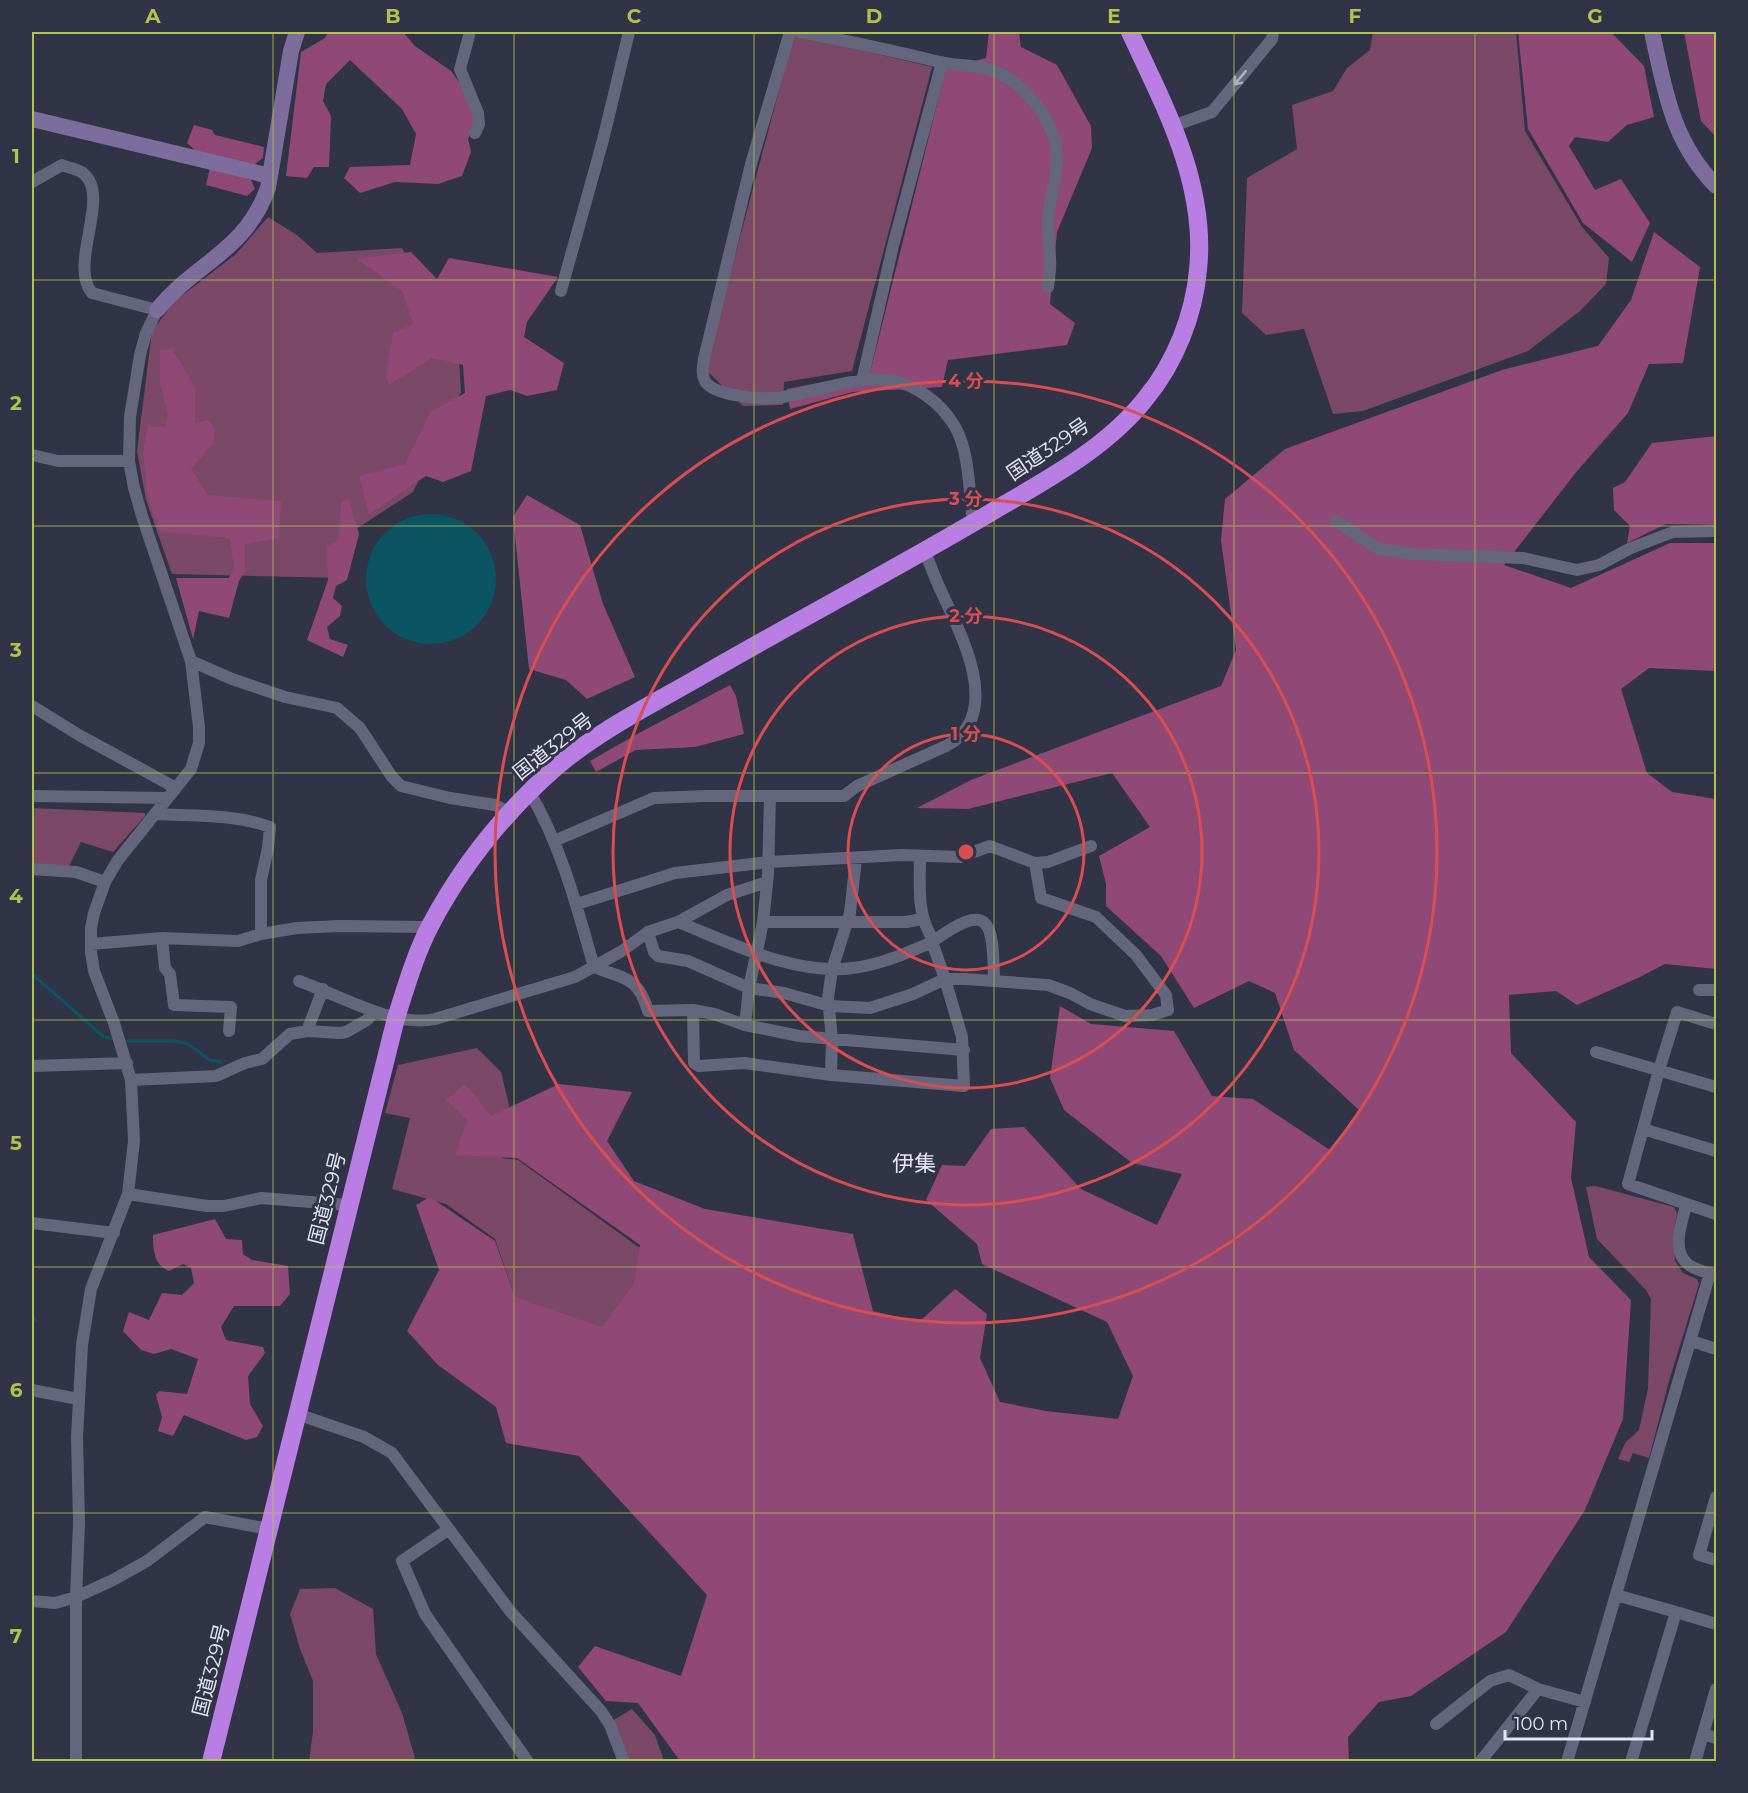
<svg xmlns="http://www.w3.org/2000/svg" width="1748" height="1793" viewBox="0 0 1748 1793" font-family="Montserrat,'Noto Sans JP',sans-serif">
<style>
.green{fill:#7b4868}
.forest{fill:#904877}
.water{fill:#0b5461}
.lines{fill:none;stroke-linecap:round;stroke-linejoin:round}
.stream{stroke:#0b5461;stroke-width:3}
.street{stroke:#63667d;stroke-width:12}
.secondary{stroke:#7d6d9c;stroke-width:16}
.highway{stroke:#b97ee3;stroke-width:18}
.oneway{stroke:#b0b2c3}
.grid{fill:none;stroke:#b2c34c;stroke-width:1.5;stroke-opacity:0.55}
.ring{fill:none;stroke:#d94e50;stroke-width:3}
.labels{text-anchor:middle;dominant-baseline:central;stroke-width:6;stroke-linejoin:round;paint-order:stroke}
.street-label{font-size:20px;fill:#e3e5f2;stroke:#313347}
.quarter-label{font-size:22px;fill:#e3e5f2;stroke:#313347}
.centre{fill:#d94e50;stroke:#313347;stroke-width:3}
.ring-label{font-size:18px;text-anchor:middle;font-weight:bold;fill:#d94e50;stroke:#313347;stroke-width:6;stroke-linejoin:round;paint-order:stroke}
.neatline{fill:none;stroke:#b2c34c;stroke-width:2}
.grid-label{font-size:20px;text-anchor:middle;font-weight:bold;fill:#b2c34c}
</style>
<rect width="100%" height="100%" fill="#313347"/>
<path class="green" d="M1373,32H1516L1525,131L1582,227L1609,258L1606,284L1580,311L1528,351L1363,411L1333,414L1304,329L1266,335L1242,313L1247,178L1297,149L1292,105L1333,91L1347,68L1370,50Z
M794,34L932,67L852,371L784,382L783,405L743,406L707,371L718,320Z
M268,217L297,235L317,253L402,248L459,359L461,392L413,492L353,531L343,578L172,574L146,500L137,451L152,331L175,301L236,254Z
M32,808L145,813V816L113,852L81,842L69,866H32Z
M477,1048L501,1072L509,1105L502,1158L518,1160L637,1246L709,1279L663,1377L526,1329L495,1239L446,1204L392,1189L410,1118L385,1113L398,1065Z
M1595,1186L1674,1207L1677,1213L1673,1236L1675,1261L1683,1273L1697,1279L1699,1284L1669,1381L1649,1458L1633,1453L1629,1462L1618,1459L1625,1443L1639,1430L1648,1388L1651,1299L1646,1290L1597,1239L1586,1187Z
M335,1588L373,1609L376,1654L402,1713L415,1758L408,1761H309L313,1731V1681L300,1649L290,1614L300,1589Z
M632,1709L655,1735L664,1761H628L612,1721Z"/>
<path class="forest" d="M328,32H403L415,46L451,71L464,89L475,121L468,139L471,152L462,176L438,184L395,182L360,193L344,178L350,167L410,165L416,134L402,109L350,60L326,84L323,101L331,116L329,167H314L307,178L286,176L301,52L325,38Z
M989,32H1019L1021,47L1057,65L1091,126L1092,148L1057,232L1050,304L1075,323L1067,345L948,360L942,387L853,392L790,409L787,389L870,373L946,68L986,58Z
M1518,32H1611L1644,66L1654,117L1627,125L1608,142L1575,137L1569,146L1595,190L1621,179L1650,223L1632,262L1583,223L1528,129Z
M1684,32H1716V137L1701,121Z
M194,125L212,130L215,135L264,147L263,158L251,167L196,151L187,143Z
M210,168L249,175L255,189L247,196L206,185Z
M1654,232L1700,267L1683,363L1649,364L1628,413L1577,471L1504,565L1571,588L1670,543H1716V671L1649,668L1621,689L1647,773L1672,792L1716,799V969L1665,964L1640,977L1577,1005L1556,991L1509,995L1511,1053L1576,1122L1571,1178L1589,1257L1631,1300L1623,1419L1585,1510L1506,1632L1411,1696L1379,1702L1348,1737L1349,1761H680L638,1703L606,1701L578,1667L595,1646L681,1676L707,1595L579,1456L506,1443L496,1407L438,1365L407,1331L439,1270L416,1205L430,1197L495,1241L515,1297L602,1327L634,1284L640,1245L517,1158L455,1155L467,1120L446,1100L465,1084L491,1116L559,1084L632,1092L607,1141L634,1181L705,1209L853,1234L873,1311L919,1322L955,1289L987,1314L980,1358L1000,1402L1046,1411L1118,1419L1133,1376L1107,1322L982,1264L977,1244L926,1200L942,1165L965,1166L991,1129L1024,1127L1081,1189L1157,1225L1182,1174L1132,1163L1064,1110L1050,1078L1060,1006L1091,1024L1174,1031L1212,1096L1253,1099L1330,1150L1359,1110L1294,1050L1275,993L1249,981L1194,1008L1161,956L1106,906V884L1099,856L1150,827L1112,773L968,809L917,808L971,780L1221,686L1236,650L1221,540L1225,499L1285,449L1502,370L1598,346L1631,300Z
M411,252L437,279L449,258L558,277L527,322L524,337L564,363L557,390L527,396L510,390L486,396L471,471L443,482L426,476L369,514L359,476L405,464L430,412L465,393L463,365L432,358L389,385L386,376L393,333L413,324L403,292L357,259Z
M172,349L195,387V423L209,420L215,429L213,444L191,469L208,495L281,501L279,538L245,544V571L239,581L229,618L199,611L193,639L176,578H229L234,567L230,538L160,532L148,498L143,453L148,426L164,427L168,415L160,383V350Z
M1716,436V525L1666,524L1627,543L1630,526L1614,510L1613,488L1625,482L1652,443Z
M527,495L580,525L603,604L635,677L587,699L566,680L529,669L513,517Z
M349,500L359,534L347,580L336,586L333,598L342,606L340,616L327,627L330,639L348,645L343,657L307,640L328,580L327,546L339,539L341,501Z
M730,685L736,696L744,734L695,747L636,750L596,772L590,761L639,733Z
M215,1219L226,1239L242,1240L243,1254L252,1260L288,1266L290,1294L280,1306H234L221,1327L226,1340L263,1347L265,1353L248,1376L250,1404L263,1426L257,1437L246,1440L184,1415L173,1436L158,1431L162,1417L156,1395L159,1391L187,1394L198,1359L171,1349L154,1354L141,1350L123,1331L129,1312L149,1320L162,1293L182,1295L194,1283L191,1268L183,1264L169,1271C154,1265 153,1250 153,1235Z"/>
<path class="water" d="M366 579a65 65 0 1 1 130 0a65 65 0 1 1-130 0Z"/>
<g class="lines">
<path class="stream" d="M32,974L104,1037L115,1039
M124,1041H175L188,1044L210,1060L221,1062
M32,1314L36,1320"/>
<path class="street" d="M470,32L460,69L478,113L479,124L475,133
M790,32L751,164L704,359C703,367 701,374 705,381C714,397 767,400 783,397C812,392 860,376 888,380C914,383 940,402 954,425C970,451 969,493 973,523
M801,32C848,41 894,51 940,62C964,67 982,63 1006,77C1028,89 1048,117 1055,141C1061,167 1051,193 1048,218C1047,232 1050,246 1050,259C1051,268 1049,278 1048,287
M1173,126L1212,112L1272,39L1273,32
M32,182L62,165C68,168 79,169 84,174C111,197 68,265 92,293L157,310L146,333L140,355L130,417L129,461L134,488L142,516L191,661L199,727V743L191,769L118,860L105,882L94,913L91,928V952L94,971L114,1023L131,1080L134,1141L128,1194L91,1289L82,1345L77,1437L79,1523L76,1597V1762
M561,291L603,140L629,32
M862,381L893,246L942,62
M32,455L58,461H129
M1336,521L1379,549L1414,554L1523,558L1577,570L1599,565L1631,548L1673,532L1716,531
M191,661L232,679L285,697L337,708L360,728L392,777L401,786L450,798L495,805L509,812
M32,706L79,735L176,788
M529,791C561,845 577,907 594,967
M32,796L168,798
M157,814C193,816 235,814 270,827L268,848L261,880V934
M554,841L654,798L706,796H844L857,786L946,746C951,743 957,740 961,735C996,698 959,631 942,593C935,579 931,565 924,551
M920,856C920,886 916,915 934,941
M1035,863L1048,862L1091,846
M32,869L76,872L105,882
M577,904L675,873L769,862L902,855L960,857L990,846L1035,863L1041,898L1096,917L1136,955L1166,995L1168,1010L1152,1015L1125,1016L1090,1004L1070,993L1048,985L965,979H945L913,994L870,1008L830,1006L784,993L749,988L688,961L658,956L654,952L648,932
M678,922C731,943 795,976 853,968C880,965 907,953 932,942L945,979L962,1037L964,1086L831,1075L744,1063L699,1066L694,1063L693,1010
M763,922H906L922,919
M162,938L165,968L170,974L174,1005L231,1007L229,1031
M932,942C990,900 993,920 994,980
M91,944L162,938L238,941L261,934L297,928L340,926L430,927
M594,967C624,979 638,976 648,1011L693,1010L714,1014L745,1025L799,1036L964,1050
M299,981C339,995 394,1028 435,1019L575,977L622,951L648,932L678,922L727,895L767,882
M1699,990H1716
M1716,1024L1677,1012L1659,1070L1628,1184L1716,1214
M745,1025L749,988L763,922L768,874L770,796
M307,1031L323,989
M1596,1052L1716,1087
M32,1066L127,1063
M831,1075L832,1039L828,998L832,970L850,913L856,859
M131,1080L216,1076L245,1063L262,1059L290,1034L307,1031L340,1033L346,1032L367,1020L374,1012
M1643,1129L1716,1151
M128,1194L207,1206H224L261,1198L348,1205
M1686,1205C1682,1223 1670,1251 1689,1265C1696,1270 1708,1273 1716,1275
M32,1223L114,1233
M1691,1341L1716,1349
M32,1390L78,1399
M297,1414L364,1437L392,1453L510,1611L601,1711L610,1725L624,1762
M1716,1497L1699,1555L1716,1560
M449,1529L402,1561L425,1614L528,1762
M1616,1595L1676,1612L1631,1762
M32,1601L55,1603L76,1597L113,1580L147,1561L205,1517L269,1529
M1676,1612L1716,1624
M1436,1724L1490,1681L1509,1675L1538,1689
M1703,1734L1716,1738
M1480,1762L1538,1689L1585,1702
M1567,1762L1710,1273
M1695,1762L1716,1689"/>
<path class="secondary" d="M1652,32C1665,91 1672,141 1716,186
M32,119L270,176
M157,310C196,262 245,252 268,188L291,51L297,32"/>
<path class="highway" d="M211,1762L396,1018C406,987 415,955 430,926C461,867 505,812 555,768C599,730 653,704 703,675C800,619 899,567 995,510C1048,479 1108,447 1146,398C1175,363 1194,315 1198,270C1207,184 1165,107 1130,32"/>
</g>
<defs><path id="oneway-shaft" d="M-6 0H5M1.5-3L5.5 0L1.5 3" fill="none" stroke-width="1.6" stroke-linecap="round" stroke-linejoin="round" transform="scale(1.5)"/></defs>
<use class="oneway" href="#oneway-shaft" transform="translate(1240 78) rotate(130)"/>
<path class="grid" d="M273,32V1762M514,32V1762M754,32V1762M994,32V1762M1234,32V1762M1475,32V1762M32,280H1716M32,526H1716M32,773H1716M32,1020H1716M32,1267H1716M32,1513H1716"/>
<g class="ring">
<circle cx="966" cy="852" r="118"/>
<circle cx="966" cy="852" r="236"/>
<circle cx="966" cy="852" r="353"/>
<circle cx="966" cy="852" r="471"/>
</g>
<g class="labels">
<g class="street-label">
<text transform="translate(1048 449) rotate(-34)">国道329号</text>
<text transform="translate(553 746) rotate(-38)">国道329号</text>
<text transform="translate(327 1198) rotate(-76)">国道329号</text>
<text transform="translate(211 1670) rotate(-76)">国道329号</text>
</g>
<g class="quarter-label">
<text x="914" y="1163">伊集</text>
</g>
</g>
<circle cx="966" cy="852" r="9" class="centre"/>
<g class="ring-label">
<text x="966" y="387">4 分</text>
<text x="966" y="505">3 分</text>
<text x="966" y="622">2 分</text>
<text x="966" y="740">1 分</text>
</g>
<rect width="1748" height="1793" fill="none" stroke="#313347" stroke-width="66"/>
<path d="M1505 1730v9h147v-9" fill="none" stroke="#e3e5f2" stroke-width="3"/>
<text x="1514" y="1730" font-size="18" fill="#e3e5f2" stroke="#313347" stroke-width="4.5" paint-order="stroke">100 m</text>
<rect x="33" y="33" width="1682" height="1727" class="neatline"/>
<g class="grid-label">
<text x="153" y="23">A</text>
<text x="393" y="23">B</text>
<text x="634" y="23">C</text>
<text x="874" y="23">D</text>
<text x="1114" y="23">E</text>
<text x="1355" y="23">F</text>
<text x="1595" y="23">G</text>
<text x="16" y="163">1</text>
<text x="16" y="410">2</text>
<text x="16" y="657">3</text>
<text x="16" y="903">4</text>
<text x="16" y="1150">5</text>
<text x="16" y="1397">6</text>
<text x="16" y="1643">7</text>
</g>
</svg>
